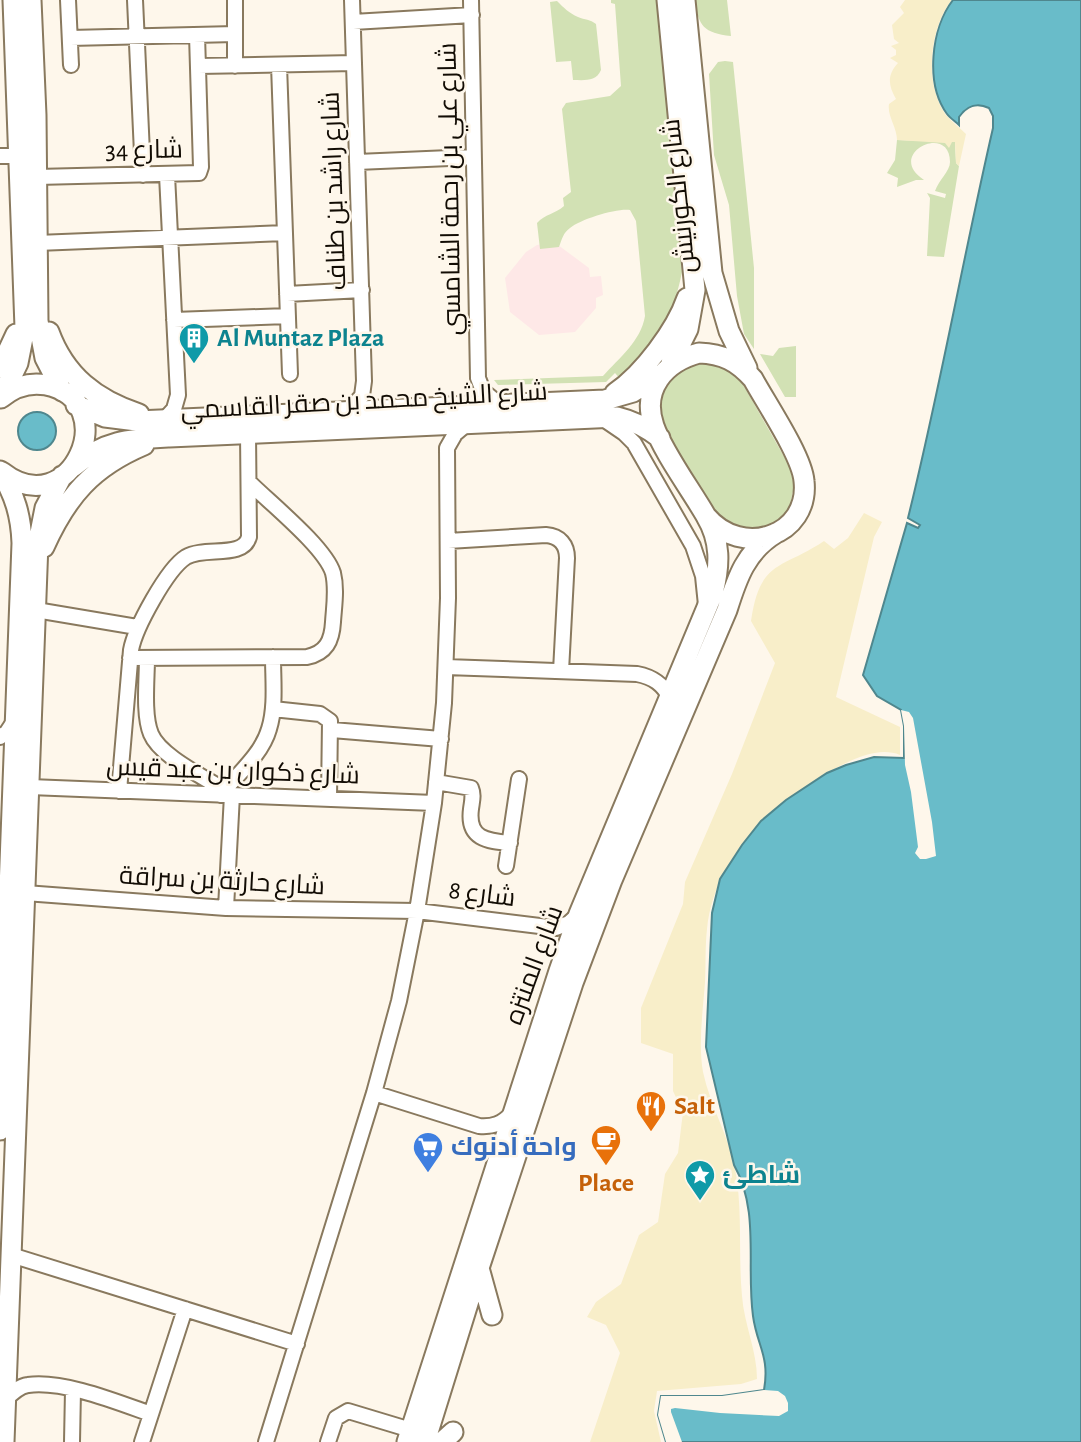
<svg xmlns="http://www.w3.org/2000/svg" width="1081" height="1442" viewBox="0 0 1081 1442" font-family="'Alegreya Sans',Cairo,sans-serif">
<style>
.industrial{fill:#fee8e7}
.green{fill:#d2e1b4}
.sand{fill:#f8eec9}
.water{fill:#69bcc9;stroke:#4f878e;stroke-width:2}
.pier{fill:#fef7eb}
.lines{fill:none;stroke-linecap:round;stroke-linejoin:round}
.minor-casing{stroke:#89795e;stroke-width:18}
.major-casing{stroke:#89795e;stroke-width:23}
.minor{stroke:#fff;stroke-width:14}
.major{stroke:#fff;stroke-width:19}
.labels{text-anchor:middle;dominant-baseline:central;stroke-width:5;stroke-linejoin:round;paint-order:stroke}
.street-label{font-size:26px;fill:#120c04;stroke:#fef7eb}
.culture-label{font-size:26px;font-weight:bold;fill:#0d838f;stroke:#fef7eb;text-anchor:start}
.food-label{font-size:26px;font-weight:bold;fill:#c56008;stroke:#fef7eb;text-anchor:start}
.shop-label{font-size:26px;font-weight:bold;fill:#366cbe;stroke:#fef7eb;text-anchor:start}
</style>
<rect width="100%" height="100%" fill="#fef7eb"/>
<path class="industrial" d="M554,242L589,268L590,277L601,276L603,295L596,298V308L575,332L539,335L510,312L505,278L526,252L537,245Z"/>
<path class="green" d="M611,0H659L682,272C673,319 653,345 621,380L615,373L606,382L498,385L494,380L603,376C619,358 641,341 645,316L636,221L630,210C617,208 581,219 570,228C563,233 562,239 559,247L540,249L537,223C545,214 555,214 564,206L563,198L571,192L562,109L566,103L610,96L621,86L615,4L611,3Z
M695,0H727L731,36C704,33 698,26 695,0Z
M557,1C564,8 569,13 578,17C585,20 590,19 596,24L601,70C596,82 584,80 573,80L571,61L556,62L550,2Z
M725,61L733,62L754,268V349L744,334L737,296L729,205L714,155L709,74L718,62Z
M897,140L955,142L956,163L959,166L944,257L927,256L930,198L927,193L945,198L946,194L935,191C939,180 950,171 950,162C950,122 884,154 924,180H916L897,187L898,178L887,173L895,160Z
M796,346V397H785L760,354L773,356L779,348Z
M698,361L727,367L740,379L790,467L794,487L789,509L777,523L758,533L720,522C702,493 637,409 669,377C676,370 690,366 698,361Z"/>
<path class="sand" d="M905,0H952C929,28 924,85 946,115C952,122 960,128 966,134L959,166L956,163L955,142H952L949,148L945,143L897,140C897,127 887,116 889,104L896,99C888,85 887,75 898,63L890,58L896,55V50L891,46L899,43L894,39L892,25L904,13L900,7Z
M864,513L882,522L874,537L836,697L900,727V755C871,743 831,771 807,786C758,817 713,868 707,929C705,946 706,964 705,982C703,1011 698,1043 703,1072C710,1105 728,1135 735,1168C743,1210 738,1253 742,1296C744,1324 757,1351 757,1379L741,1384L657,1391L654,1411L661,1442H590L620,1353L606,1325L587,1317L596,1302L621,1284L639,1235L658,1222L665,1174L678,1153L683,1112L673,1091V1054L641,1043V1008L683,904L685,882L732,774L775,663L751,621C760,559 781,570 824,541L834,549L848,538Z"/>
<path class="water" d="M953,0H1081V1442H666L658,1415L661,1396H722L764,1390C770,1356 757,1346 753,1316C746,1265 760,1211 734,1165L706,1047L712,913L720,879L742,845L761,821L786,800L827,773L846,765L874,757L904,758V726L901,710L877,696L863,675L907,523L918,528L920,525L908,518C940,389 963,258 993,128V116L989,108C976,102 967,106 959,117V125C956,122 950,118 947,114C925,84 931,28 953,0Z
M18 431a19 19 0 1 1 38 0a19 19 0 1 1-38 0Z"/>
<path class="pier" d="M901,710L909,712L913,718L932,822L936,856L926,859H920L915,853L918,847L911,792L905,765L904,726Z
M764,1390L778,1391L785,1396L788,1403V1411L779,1416L720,1413L675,1408L671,1409V1412L682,1442H666L658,1415L661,1396H722Z"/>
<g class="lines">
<g class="minor-casing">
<path id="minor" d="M68,0L71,65
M135,0L143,175
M235,0V66
M471,0L478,378L483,391L500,405
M353,22L472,15
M70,38L235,34
M279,65L290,374
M198,66L354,63
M0,156H18
M357,162L473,157
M37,177L199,173L201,167L197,35
M37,243L285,233
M287,294L362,290
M174,320L288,316
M347,412L362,396L364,381L352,0
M602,418L624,433L634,443L693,546L703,576L706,605
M164,420L174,409L178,395L167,175
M448,541L546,535C560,536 567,545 567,558L561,671
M36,610L137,627
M130,658L307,657C326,653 332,641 333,622C334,606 337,589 333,573C325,547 270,503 249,482
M147,658C147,679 143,715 151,734C160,756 204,777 224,790
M446,667L637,674C653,677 663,684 670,698
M273,709L320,714L330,721L329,799
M332,730L441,739
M0,737L7,732L15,720
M436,782L471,788C474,795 472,801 471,809C467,839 487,841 510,843
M30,787L434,803
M119,791L131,650C135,628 167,569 186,557C205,546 243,559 249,537L248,433
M220,795C237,775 262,754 269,729C276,707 273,680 273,657
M506,866L519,779
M25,893L226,908L417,911L556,928L569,923L579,914
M226,908L232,795
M374,1093L479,1126C493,1127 502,1124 511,1114
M11,1255L297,1344
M5,1400C11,1394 19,1386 28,1385C63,1380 117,1402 151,1414
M72,1442L73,1390
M142,1442L185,1309
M266,1442L374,1093L399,1001L417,911L434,803L444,703L448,598L447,448L455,434L468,423
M328,1442L336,1418L348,1411L411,1430"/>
</g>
<g class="major-casing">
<path id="major" d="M31,0L36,115L38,321L45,358L62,391
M667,0L695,290L688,329L671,363
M685,0L712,273L729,331L747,368
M49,332C65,376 96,400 139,414
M699,353C723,354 737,361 753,379C766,403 802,456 804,481C810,536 742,559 706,516C691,490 663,452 654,426C641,389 665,362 699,353Z
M0,368L16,334
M615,393C643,374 676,330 687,298
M2,396L18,363L25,328L13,0
M1,398C14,387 29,382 46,385C125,401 71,526 2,472
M76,405L105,417L137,421L605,400L633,392L660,375
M73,467C105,440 129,439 169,437L617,417C634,421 646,427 660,438
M0,471C15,495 21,516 22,543L0,1130
M44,547C67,496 92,467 144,445
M479,1268L492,1315
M4,1442L38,543L45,508L62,476
M407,1442L559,971L579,914L713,593C720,565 721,541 706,516
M425,1442L479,1268L573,983L612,880L727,610C737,578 746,551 776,533
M442,1442L453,1432"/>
</g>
<use href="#minor" class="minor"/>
<use href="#major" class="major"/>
</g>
<defs>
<g id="building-pin" transform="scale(1.575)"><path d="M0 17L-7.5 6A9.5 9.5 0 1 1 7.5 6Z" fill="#0f9aa8" stroke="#fef7eb"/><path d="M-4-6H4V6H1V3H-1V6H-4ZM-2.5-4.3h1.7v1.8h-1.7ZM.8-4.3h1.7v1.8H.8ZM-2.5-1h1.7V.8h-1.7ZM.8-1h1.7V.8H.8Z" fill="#fff"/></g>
<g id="restaurant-pin" transform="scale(1.575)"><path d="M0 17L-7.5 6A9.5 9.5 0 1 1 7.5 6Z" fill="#e8710a" stroke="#fef7eb"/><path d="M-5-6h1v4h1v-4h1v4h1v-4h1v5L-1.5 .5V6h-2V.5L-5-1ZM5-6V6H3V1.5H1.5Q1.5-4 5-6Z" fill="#fff"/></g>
<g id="cafe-pin" transform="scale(1.575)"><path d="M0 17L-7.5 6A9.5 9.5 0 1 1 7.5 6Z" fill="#e8710a" stroke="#fef7eb"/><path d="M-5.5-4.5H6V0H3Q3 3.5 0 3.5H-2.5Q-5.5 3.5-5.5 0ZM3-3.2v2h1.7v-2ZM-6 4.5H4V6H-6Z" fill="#fff"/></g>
<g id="supermarket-pin" transform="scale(1.575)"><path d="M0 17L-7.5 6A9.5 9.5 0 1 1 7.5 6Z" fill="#3f7fe0" stroke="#fef7eb"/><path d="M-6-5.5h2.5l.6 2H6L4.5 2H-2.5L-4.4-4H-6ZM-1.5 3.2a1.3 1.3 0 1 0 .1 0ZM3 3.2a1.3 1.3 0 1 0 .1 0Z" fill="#fff"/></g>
<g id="sight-pin" transform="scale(1.575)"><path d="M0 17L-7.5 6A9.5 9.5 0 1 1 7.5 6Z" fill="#0f9aa8" stroke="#fef7eb"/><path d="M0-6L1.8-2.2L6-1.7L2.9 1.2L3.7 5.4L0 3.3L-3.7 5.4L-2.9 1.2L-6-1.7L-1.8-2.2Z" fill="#fff"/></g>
</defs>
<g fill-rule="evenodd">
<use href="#building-pin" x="194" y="338"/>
<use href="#restaurant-pin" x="651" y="1106"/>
<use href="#cafe-pin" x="606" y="1140"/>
<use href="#supermarket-pin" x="428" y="1147"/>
<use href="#sight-pin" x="700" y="1175"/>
</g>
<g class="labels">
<g class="street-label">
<text transform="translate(144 150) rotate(-1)">شارع 34</text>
<text transform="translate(450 189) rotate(-91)">شارع علي بن رحمة الشامسي</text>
<text transform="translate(334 191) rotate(-92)">شارع راشد بن طناف</text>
<text transform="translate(679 196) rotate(-96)">شارع الكورنيش</text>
<text transform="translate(364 401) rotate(-3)">شارع الشيخ محمد بن صقر القاسمي</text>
<text transform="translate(233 771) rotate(2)">شارع ذكوان بن عبد قيس</text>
<text transform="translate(222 881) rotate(3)">شارع حارثة بن سراقة</text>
<text transform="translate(482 894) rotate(7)">شارع 8</text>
<text transform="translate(534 965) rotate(-70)">شارع المنتزه</text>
</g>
<g class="culture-label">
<text x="217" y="338">Al Muntaz Plaza</text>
<text x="723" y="1175">شاطئ</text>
</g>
<g class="food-label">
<text x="674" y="1106">Salt</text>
<text x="606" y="1183" text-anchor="middle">Place</text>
</g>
<g class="shop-label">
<text x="451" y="1147">واحة أدنوك</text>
</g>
</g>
</svg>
